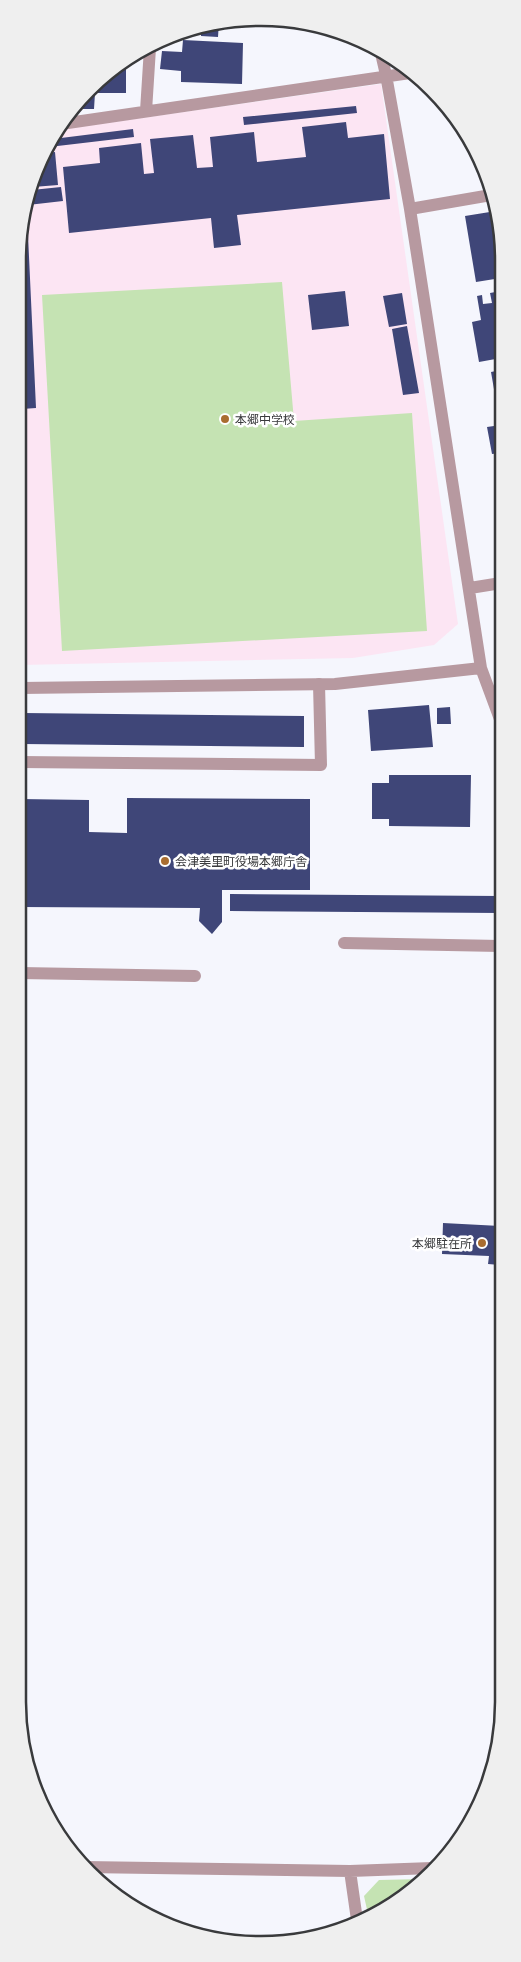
<svg xmlns="http://www.w3.org/2000/svg" width="521" height="1962" viewBox="0 0 521 1962" font-family="'Libre Baskerville','Noto Sans JP',serif">
<style>
.education{fill:#fce5f3}
.green{fill:#c5e3b3}
.building{fill:#3f4678}
.lines{fill:none;stroke-linecap:round;stroke-linejoin:round}
.lane{stroke:#b799a0;stroke-width:12}
.street{stroke:#b799a0;stroke-width:12}
.poi-dot{fill:#a96d30;stroke:#fff;stroke-width:2}
.labels{text-anchor:middle;dominant-baseline:central;stroke-width:5;stroke-linejoin:round;paint-order:stroke}
.poi-label{font-size:12px;fill:#393a3c;stroke:#fff;text-anchor:start}
.rim{fill:none;stroke:#393a3c;stroke-width:2.5}
</style>
<rect width="100%" height="100%" fill="#f5f6fd"/>
<path class="education" d="M381,84L458,624L434,645L353,658L21,665L22,213L57,130Z"/>
<path class="green" d="M282,282L294,421L412,413L427,631L62,651L42,295Z
M422,1879L409,1894L368,1914L364,1896L379,1880Z"/>
<path class="building" d="M213,22H219L218,37L201,36V27Z
M183,40L243,43L242,84L181,82V71L160,69L162,51L182,52Z
M126,58V93H95L94,109H79V105Z
M356,106L357,113L244,125L243,117Z
M346,122L348,138L384,134L390,199L237,215L241,245L214,248L211,218L69,233L63,167L100,163L99,148L141,143L144,174L154,173L150,139L193,135L197,168L213,167L210,137L254,132L257,162L306,157L302,127Z
M133,129L134,137L49,147L53,139Z
M475,147L479,153L485,176L479,177Z
M55,152L58,185L33,187L47,153Z
M61,187L63,201L28,205L27,201L32,190Z
M496,211L501,229V278L476,282L465,216Z
M22,235H28L36,408L22,409Z
M345,291L349,326L312,330L308,295Z
M501,291V358L479,362L472,322L481,320L477,296L482,295L483,304L492,303L490,293Z
M402,293L407,324L389,327L383,296Z
M407,326L419,393L403,395L392,329Z
M501,370V424H500L491,372Z
M501,425V453L492,454L487,427Z
M501,506V539H500L495,508Z
M429,705L433,747L371,751L368,710Z
M450,707L451,724H437V708Z
M23,713L304,716V747L23,744Z
M389,775H471L470,827L389,826V819H372V783H389Z
M127,798L310,799V890H222V922L212,934L199,921L200,908L20,907V799L89,800V832L127,833Z
M230,894L500,896V913L230,911Z
M443,1223L500,1226V1265L488,1264L489,1256L442,1254Z"/>
<g class="lines">
<path class="lane" d="M20,762L321,765L319,684
M344,943L500,946
M20,973L195,976"/>
<path class="street" d="M380,49L386,75L410,209L481,668L501,722
M146,111L150,48
M61,124L410,73
M410,209L491,195
M470,588L501,583
M21,688L335,684L481,668
M84,1867L350,1871L432,1868
M350,1871L357,1920"/>
</g>
<g class="poi-dot">
<circle cx="225" cy="419" r="5"/>
<circle cx="165" cy="861" r="5"/>
<circle cx="482" cy="1243" r="5"/>
</g>
<g class="labels">
<g class="poi-label">
<text x="235" y="419">本郷中学校</text>
<text x="175" y="861">会津美里町役場本郷庁舎</text>
<text x="472" y="1243" text-anchor="end">本郷駐在所</text>
</g>
</g>
<path d="M0 0H521V1962H0ZM260 26H261A234 234 0 0 1 495 260V1702A234 234 0 0 1 261 1936H260A234 234 0 0 1 26 1702V260A234 234 0 0 1 260 26Z" fill="#efefef" fill-rule="evenodd"/>
<path class="rim" d="M260 26H261A234 234 0 0 1 495 260V1702A234 234 0 0 1 261 1936H260A234 234 0 0 1 26 1702V260A234 234 0 0 1 260 26Z"/>
</svg>
